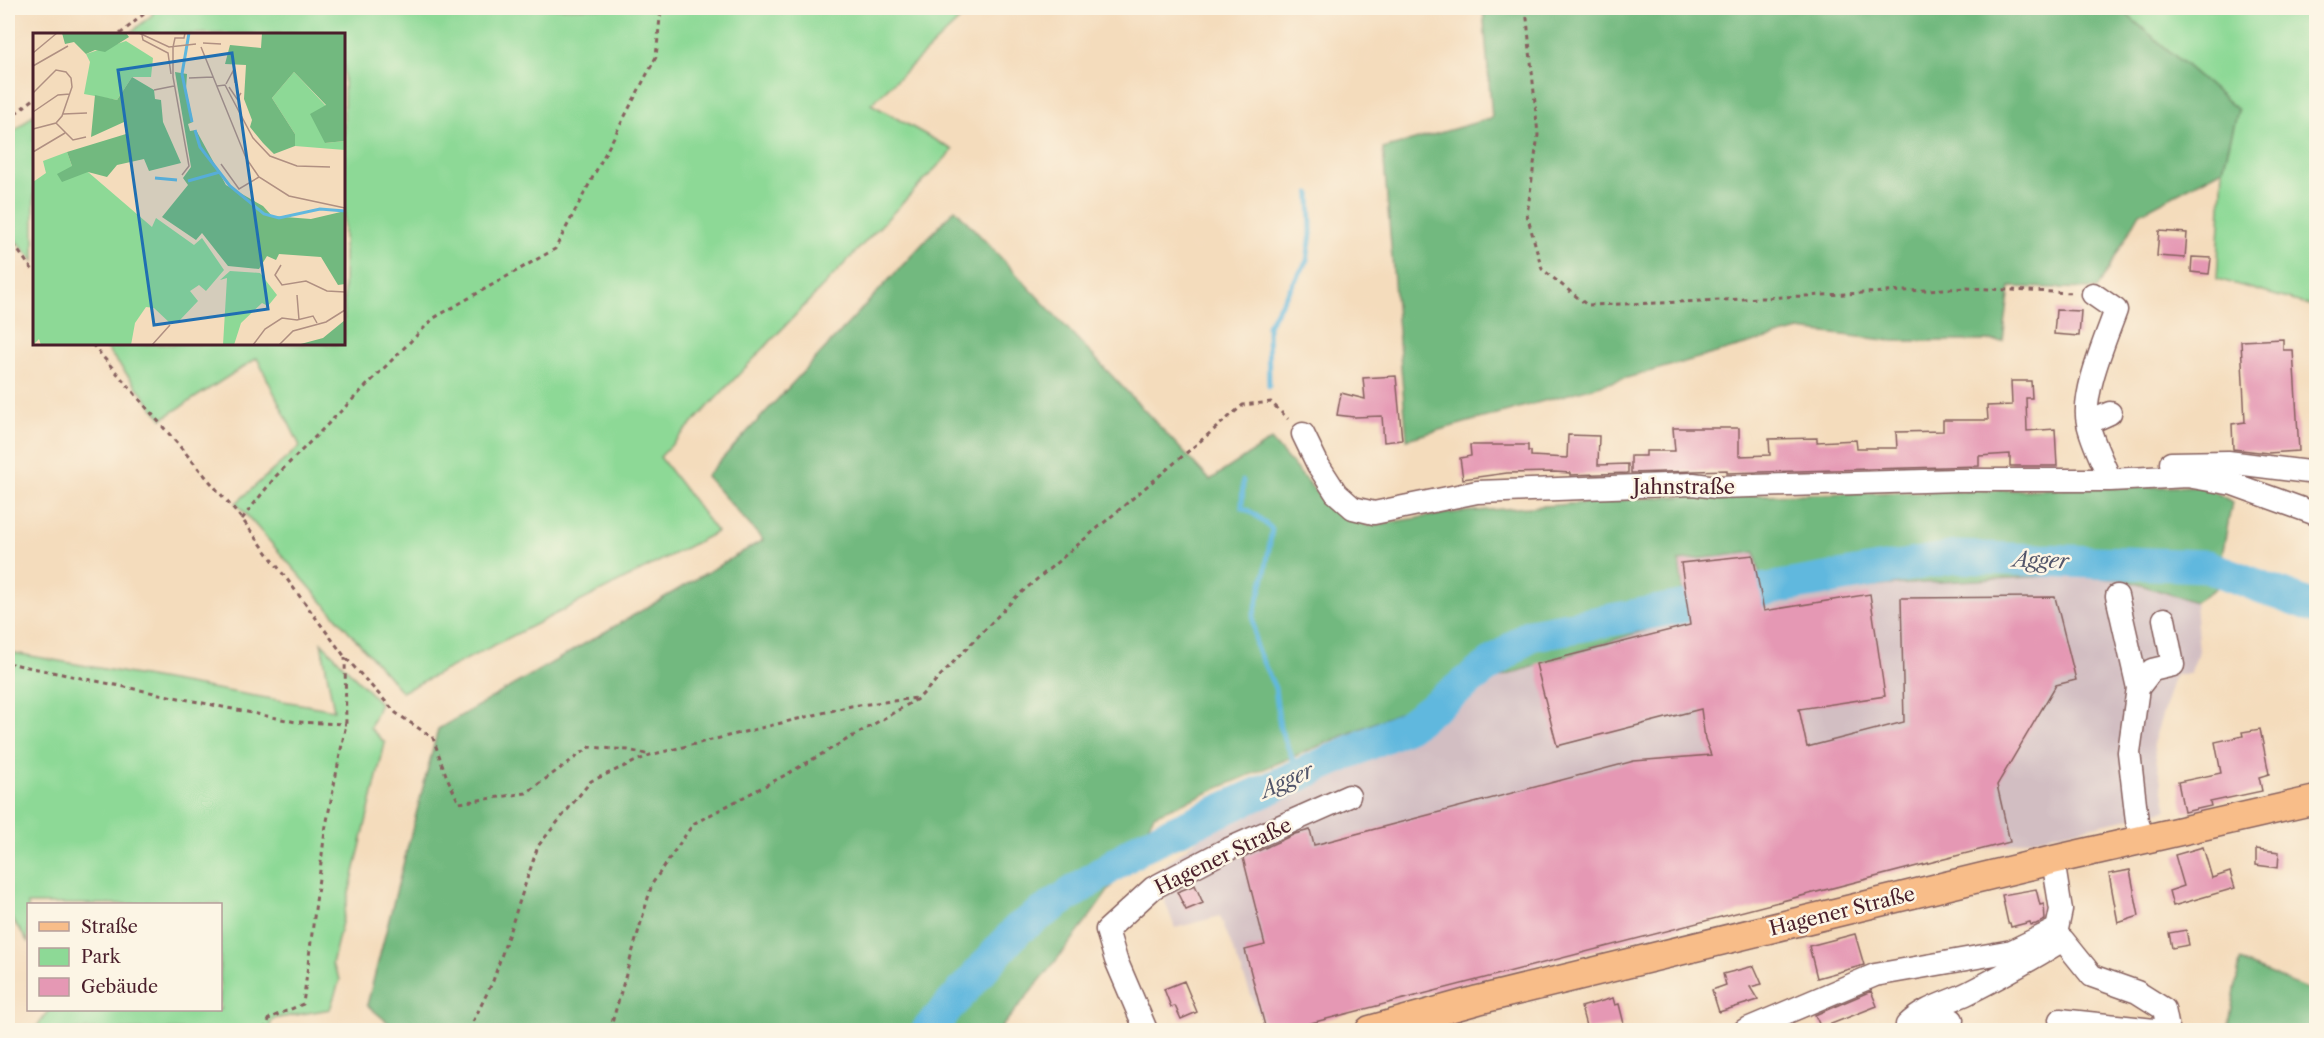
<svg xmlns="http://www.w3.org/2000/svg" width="2324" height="1038" viewBox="0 0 2324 1038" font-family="'Libre Caslon Text',serif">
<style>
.industrial{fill:#d2bec2}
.green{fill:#8dd996;stroke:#6c7c60;stroke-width:1.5}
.forest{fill:#72b97f;stroke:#5e6c55;stroke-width:1.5}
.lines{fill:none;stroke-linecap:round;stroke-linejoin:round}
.stream{stroke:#61b8de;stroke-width:5}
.river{stroke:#61b8de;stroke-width:33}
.building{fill:#e598b4}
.minor-casing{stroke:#86615e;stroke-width:25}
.major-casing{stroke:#86615e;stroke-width:31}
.path{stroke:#86615e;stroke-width:3;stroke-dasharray:4.5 4.5;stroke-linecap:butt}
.minor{stroke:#fff;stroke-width:22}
.major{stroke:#f8bd89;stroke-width:28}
.labels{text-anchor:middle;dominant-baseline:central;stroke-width:5;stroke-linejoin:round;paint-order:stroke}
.street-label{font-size:20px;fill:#4a1f2b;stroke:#fcf5e5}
.water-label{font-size:21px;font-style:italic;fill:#52556a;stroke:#fcf5e5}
.inset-river{fill:none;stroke:#61b8de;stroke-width:3}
.inset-road{fill:none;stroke:#b09082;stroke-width:1.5}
.view{fill:#1f6fb2;fill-opacity:0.15;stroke:#1f6fb2;stroke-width:3}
.inset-edge{fill:none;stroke:#4a1f2b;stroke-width:3}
</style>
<rect width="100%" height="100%" fill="#fcf5e5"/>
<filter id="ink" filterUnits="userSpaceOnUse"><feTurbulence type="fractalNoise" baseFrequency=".0167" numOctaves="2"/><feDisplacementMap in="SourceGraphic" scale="12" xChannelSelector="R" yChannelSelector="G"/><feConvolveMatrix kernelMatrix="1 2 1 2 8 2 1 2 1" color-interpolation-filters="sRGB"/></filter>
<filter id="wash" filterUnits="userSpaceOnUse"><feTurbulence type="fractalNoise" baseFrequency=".008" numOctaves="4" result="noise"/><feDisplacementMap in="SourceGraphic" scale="24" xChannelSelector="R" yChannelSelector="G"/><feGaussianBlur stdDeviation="1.35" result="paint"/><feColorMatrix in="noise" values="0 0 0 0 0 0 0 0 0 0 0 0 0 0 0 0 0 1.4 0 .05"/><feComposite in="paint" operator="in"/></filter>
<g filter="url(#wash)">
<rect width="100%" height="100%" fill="#f4dcbc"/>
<path class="industrial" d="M1756,552L1765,601L1889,585L2064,575L2125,580L2195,602L2199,651L2190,674H2175L2153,744L2167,810L1940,859L1284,1030H1265L1220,916L1175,928L1154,873L1234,812L1429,700L1686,617L1678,561Z"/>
<path class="green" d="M155,8H972L871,104L953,150L660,457L717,532L402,692L236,503L300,446L257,358L162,419L103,344H344V34H129L152,15Z
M2119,8H2316V307L2217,279L2223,169L2238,110Z
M34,114V261L9,233L8,227V137Z
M321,642L380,703L370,728L385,743L332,964L340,979L330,1009L273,1019L268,1030H34L50,1010H220V904H28V942L8,913V652L334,710Z"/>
<path class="forest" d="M1483,8H2119L2238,110L2223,169L2140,213L2097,289L2010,287L2003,341H1894L1799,330L1407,439L1383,149L1492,118Z
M955,209L1210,480L1271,440L1325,502L1367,526L1449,513L1663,497L2205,486L2232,502L2216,588L2195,602L2125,580L2064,575L1889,585L1765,601L1755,552L1679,561L1686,617L1429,700L1154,815C1114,893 1055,963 999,1030H397L367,1005L438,729L763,540L706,476Z
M2240,961L2316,993V1030H2228Z"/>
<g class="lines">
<path class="stream" d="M1269,386L1268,325L1307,261L1311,234L1310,193
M1243,481L1242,507L1254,514L1272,529L1265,573L1253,618L1256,647L1275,688L1280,728L1294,762L1281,783"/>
<path class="river" d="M1761,590L1956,557L2207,566L2316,608
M928,1030L1018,929L1142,846L1408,726L1530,635L1686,606"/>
</g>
<g id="blocks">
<path class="building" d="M2159,231L2187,233L2185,258L2157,256Z
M2192,257L2211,258L2209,274L2191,272Z
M2056,310L2081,311L2079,336L2054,334Z
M2283,339V350H2293L2299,451L2268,453L2233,449L2232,424L2245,422L2241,341Z
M1396,376L1402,440L1384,442L1382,416L1354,417L1337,415L1341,393L1365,399L1363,378Z
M2011,381H2031L2032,398H2026L2027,431L2055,429L2057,466H2010V454L1979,456V466L1727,473V470L1631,473V456H1646V451H1675L1673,428H1739V456L1770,455L1769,439L1817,438V442L1856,440L1857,448H1897L1896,432L1943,431V420H1988L1987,406L2012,405Z
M1568,435L1599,436L1598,465L1628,464V473L1570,475V473L1554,472L1507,473L1463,479L1460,458L1471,456L1470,445H1528V451H1531V456L1567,458Z
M1753,555L1764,611L1870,594L1885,696L1799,709L1807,747L1904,722L1901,598L2055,597L2076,680L2056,685L1997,785L2010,842L1284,1030H1266L1245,950L1265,945L1243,858L1295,834L1310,830L1314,845L1634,761L1711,755L1705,739L1701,709L1557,746L1536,664L1690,625L1681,563Z
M2260,729L2269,774L2259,777L2262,791L2210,802L2211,806L2184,812L2178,782L2221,773L2215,742L2243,736L2242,732Z
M2203,847L2212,878L2230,872L2235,888L2173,906L2169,891L2184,886L2175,855Z
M2256,849L2279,852L2278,868L2256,865Z
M2130,870L2139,916L2118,923L2109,874Z
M1195,885L1203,903L1186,910L1177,892Z
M2036,889L2040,905L2044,904L2045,920L2036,924L2031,925L2030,922L2011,927L2010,923H2008L2002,895Z
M2186,930L2189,945L2172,948L2169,933Z
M1855,934L1864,965L1817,978L1809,946Z
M1754,966L1762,984L1750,987L1758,1000L1719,1012L1712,990L1726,985L1723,974Z
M1184,981L1197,1012L1181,1019L1175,1006L1171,1007L1164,989Z
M1871,991L1877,1006L1821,1028L1815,1015Z
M1613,998L1615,1005L1619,1004L1624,1024L1587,1030L1581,1007Z"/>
</g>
</g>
<g filter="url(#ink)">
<use href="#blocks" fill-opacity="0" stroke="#86615e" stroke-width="1.5"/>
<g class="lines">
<g class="minor-casing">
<path id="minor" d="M2093,294L2116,310C2106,338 2081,395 2088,423C2092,442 2103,462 2110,480
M2088,423L2110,413
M1303,434L1318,465L1336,493L1353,508L1374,513L1477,492L1693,484L1716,487L1958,480H2110L2187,476L2233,484L2316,514
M2171,463L2228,462L2316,473
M2117,596L2138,688
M2144,840L2137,821L2129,752L2138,688L2152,670L2173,665L2164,619
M2063,940L2092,976L2137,992L2164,1009L2167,1024L2160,1030
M2060,1020L2154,1030
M1146,1030L1116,960L1107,930L1153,888L1222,852L1349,796
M1745,1030L1875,975L2012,951L2057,929L2061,910L2053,860
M1908,1030L1907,1025C1924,1008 1947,1003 1968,993C2000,977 2030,960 2061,941
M1921,1030L1952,1020"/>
</g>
<g class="major-casing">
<path id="major" d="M1370,1030L1478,1000L1822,916L2053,860L2316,800"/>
</g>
<path class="path" d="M1526,8L1538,135L1527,215L1542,269L1587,305L1660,303L1967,288L2073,293
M120,34L151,8
M8,119L34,99
M8,237L34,272
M92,344L242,519L345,657L396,713L433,738L446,775L459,803L526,793L590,747L628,750L650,755
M242,519L276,476L434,318L555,249L656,57L661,8
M8,663L296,722L346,724
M264,1030L270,1018L303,1004L325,831L346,724L345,657
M469,1030L493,981L538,846L591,781L650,755L851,706L917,698
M610,1030L652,884L693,824L789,773L919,698L1016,597L1243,405L1271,402L1288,419"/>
<use href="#minor" class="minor"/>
<use href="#major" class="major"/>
</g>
</g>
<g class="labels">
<g class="street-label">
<text x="1684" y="487">Jahnstraße</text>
<text transform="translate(1223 856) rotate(-26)">Hagener Straße</text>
<text transform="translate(1842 911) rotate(-14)">Hagener Straße</text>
</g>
<g class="water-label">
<text transform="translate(2041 560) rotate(2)">Agger</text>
<text transform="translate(1287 780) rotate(-24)">Agger</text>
</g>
</g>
<g transform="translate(33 33)">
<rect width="312" height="312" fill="#f4dcbc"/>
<path d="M93,8L120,25L118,44H99L84,67L51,61L57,29L53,21ZM261,39L293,73L292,110L312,108V117L262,113V101L239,65ZM34,119L39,133L55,139L119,194L123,185L161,212L169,205L191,237L173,258L166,252L157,258L165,268L147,287L138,291L121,275L113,274L102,290L98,312H8L6,306L0,312V149L13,140L10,128ZM197,238L227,240L244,262L235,273L229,270L208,290L201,312H190L194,245L187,247Z" fill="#8dd996"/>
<path d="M29,0H93L96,4L72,19L62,17L53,21L41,9L32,11ZM229,0H312V108L292,110L277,81L293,72L261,39L239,65L262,101V113L241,121L230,110L217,94L219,87L211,66L213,32L192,31L197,12L228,15ZM142,39L154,41L153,56L160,89L155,91L157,98L163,97L193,152L230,173L239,183L278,186L312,178V251L305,252L288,224L246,221L243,227L234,223L226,236L195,233L169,200L163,207L129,184L155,152L150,145L158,134ZM99,44L121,57L122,66L128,67L130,89L148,130L116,138L111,126L84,132L74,144L55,139L29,149L24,141L39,133L34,119L93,101L91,89L58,104L62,62L84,67ZM312,287V312H264L290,305Z" fill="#72b97f"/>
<path class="inset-river" d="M156,0L149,41L159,89M162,97L167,114L197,153L231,181L246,185L287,176L312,178M122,145L144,147M155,148L187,139"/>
<path class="inset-road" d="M106,0L136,14L163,11M109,2L110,7L135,20L138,41M170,10L188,11M168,14L213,125L226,144L256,163L312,175M0,20L24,0M0,33L35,13M156,45L180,44M193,51L200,38L202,50M184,53L192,52L220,105L237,123L264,133L297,134M196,54L204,66L208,60M121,57L141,53M0,60L23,37L33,39L38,45L39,54L29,83L23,90L0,96M0,79L25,62L37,61M30,81L54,80M23,90L40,107L53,104M0,119L32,100M188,131L206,156L226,144M149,142L156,133L140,44V14L142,5H151L152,0M248,232L242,242L249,252L273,248L294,258L312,259M264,262L266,287M119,312L137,292M220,312L232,296L249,285L264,287L280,283L284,290M246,312L260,298L293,289L312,277"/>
<path class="view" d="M199,20L235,276L121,292L85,37Z"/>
<rect width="312" height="312" class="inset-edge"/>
</g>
<rect width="2324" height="1038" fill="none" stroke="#fcf5e5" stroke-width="30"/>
<rect x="27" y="903" width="195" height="108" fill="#fcf5e5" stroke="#b59f9b" stroke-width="1.5"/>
<rect x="39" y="922" width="30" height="9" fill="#f8bd89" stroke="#b59f9b" stroke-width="1.5"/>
<text x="81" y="933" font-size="18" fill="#4a1f2b">Straße</text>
<rect x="39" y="948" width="30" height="18" fill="#8dd996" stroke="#b59f9b" stroke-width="1.5"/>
<text x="81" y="963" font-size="18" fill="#4a1f2b">Park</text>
<rect x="39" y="978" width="30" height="18" fill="#e598b4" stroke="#b59f9b" stroke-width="1.5"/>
<text x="81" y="993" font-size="18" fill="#4a1f2b">Gebäude</text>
</svg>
